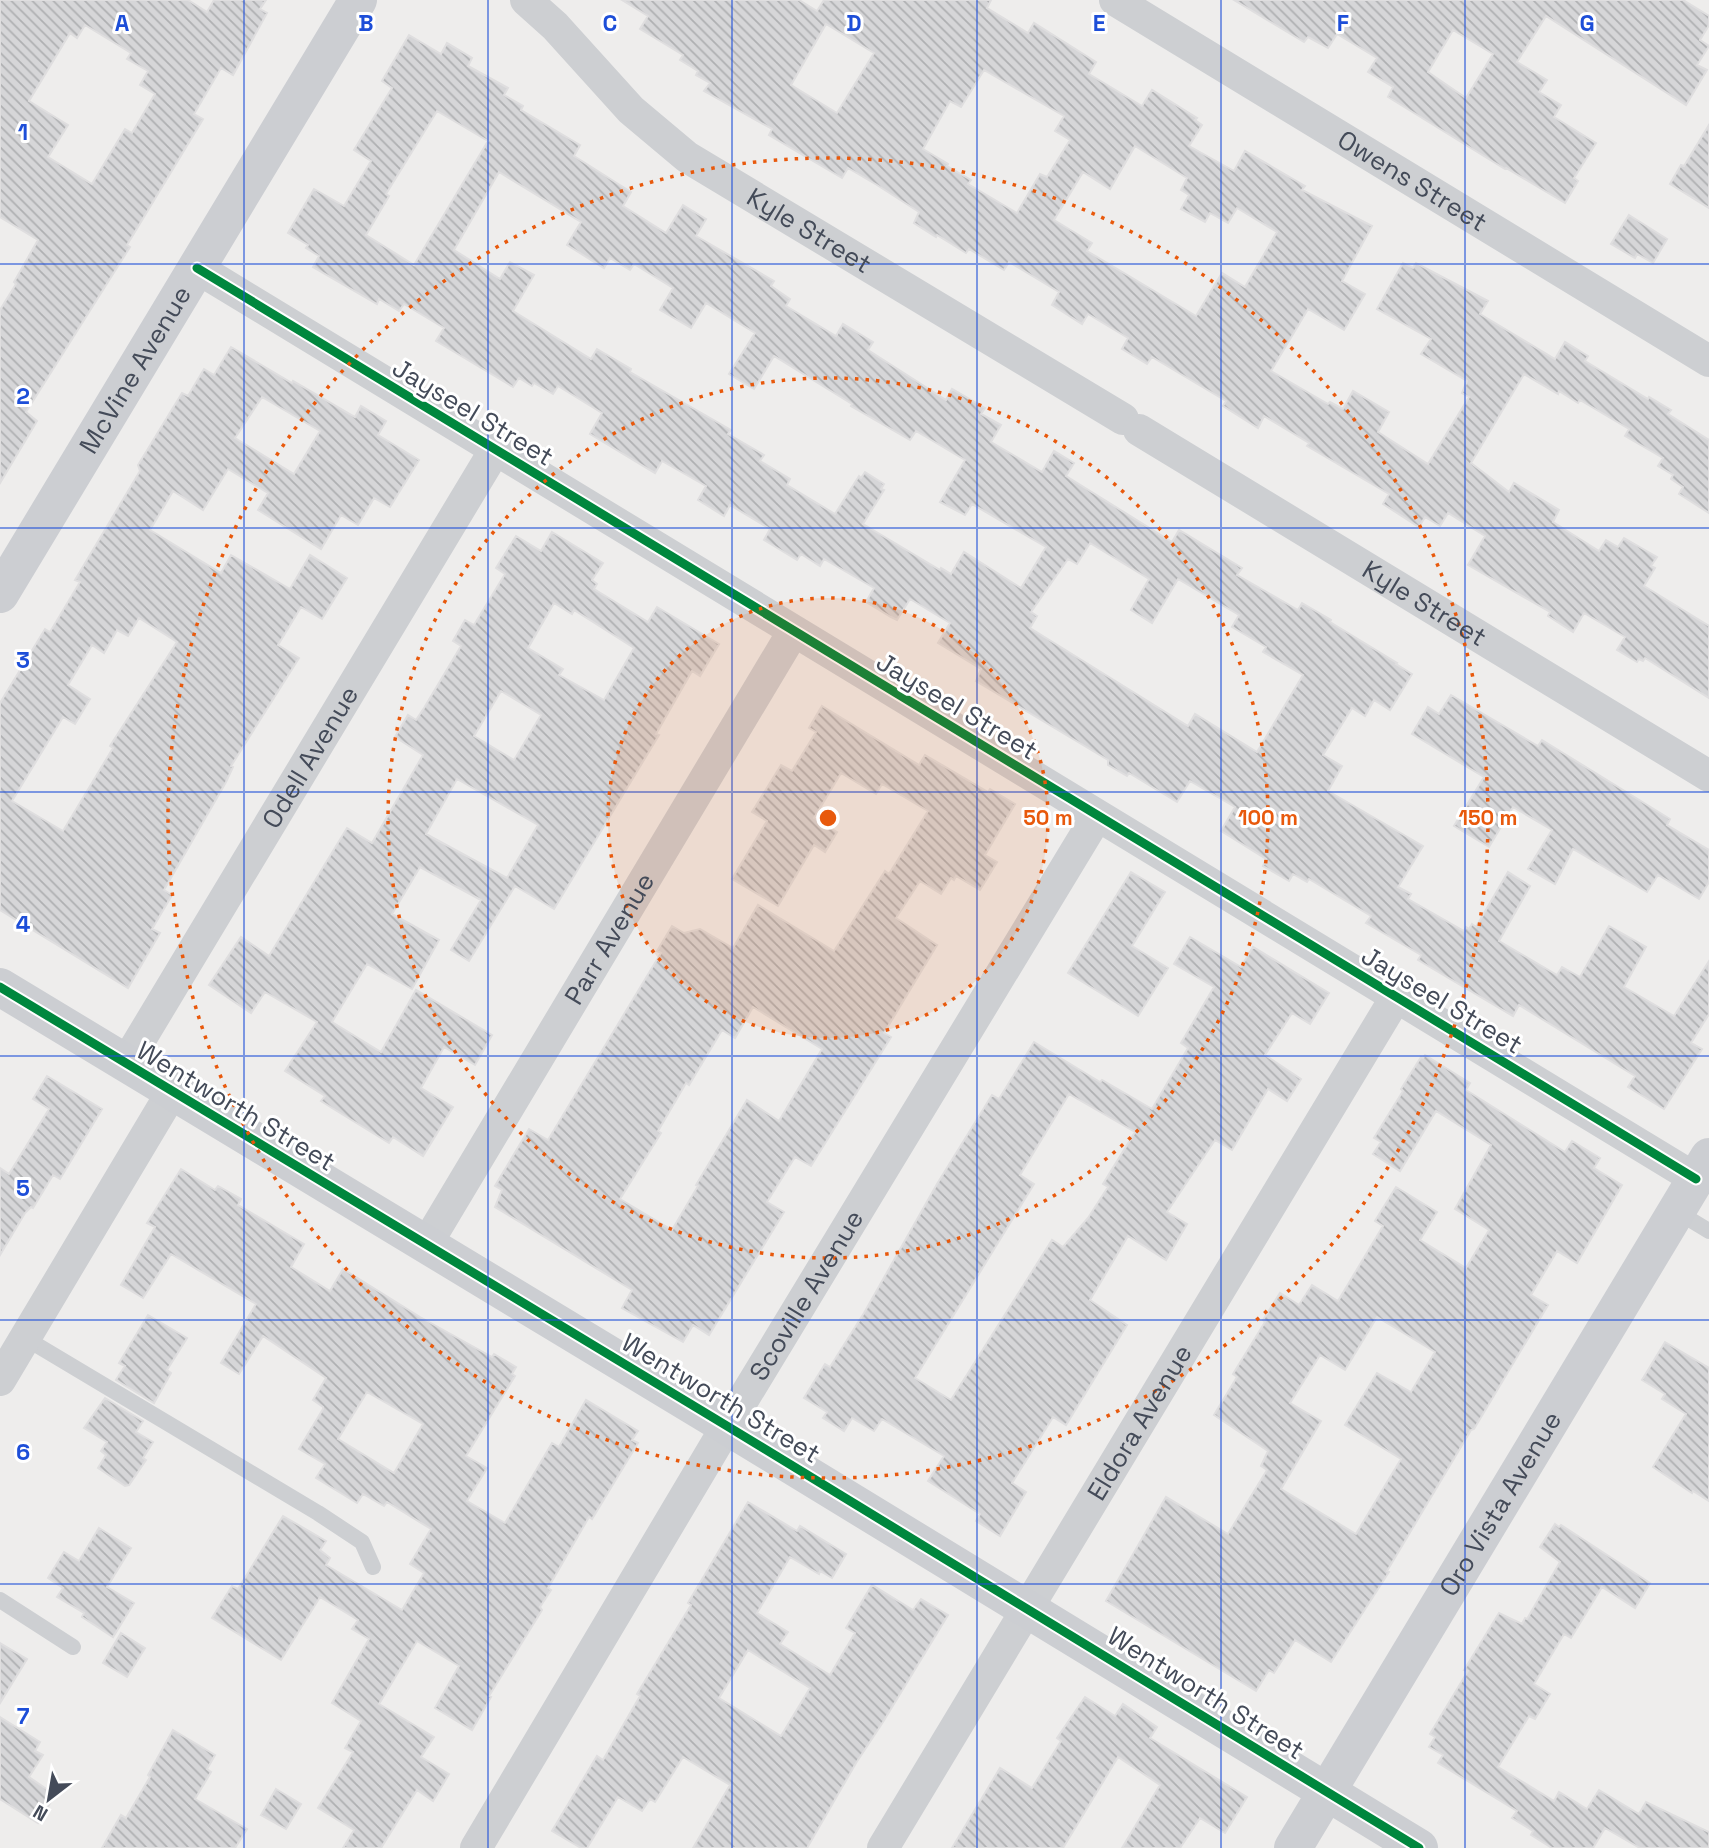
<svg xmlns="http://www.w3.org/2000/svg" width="1709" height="1848" viewBox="0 0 1709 1848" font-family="'Space Grotesk',sans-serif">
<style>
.building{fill:url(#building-back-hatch);stroke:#dfdedf;stroke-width:2;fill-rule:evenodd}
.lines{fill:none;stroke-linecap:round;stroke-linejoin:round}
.lane{stroke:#cdcfd2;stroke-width:16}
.street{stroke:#cdcfd2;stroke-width:32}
.secondary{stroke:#ccced2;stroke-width:38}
.cycleway-casing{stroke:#fff;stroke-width:13}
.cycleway{stroke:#00873e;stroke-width:9}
.grid{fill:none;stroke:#1d4ed8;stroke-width:2;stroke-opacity:0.55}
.ring{fill:none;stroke:#e8590c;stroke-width:3.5;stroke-dasharray:3.5 7}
.labels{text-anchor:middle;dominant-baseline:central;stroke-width:6;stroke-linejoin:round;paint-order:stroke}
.street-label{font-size:26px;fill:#444b59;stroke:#fff}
.grid-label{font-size:23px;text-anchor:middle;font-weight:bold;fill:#1d4ed8;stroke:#fff;stroke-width:6;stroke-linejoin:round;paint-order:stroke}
.centre{fill:#e8590c;stroke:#fff;stroke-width:3.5}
.ring-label{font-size:21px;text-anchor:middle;font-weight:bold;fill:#e8590c;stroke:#fff;stroke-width:6;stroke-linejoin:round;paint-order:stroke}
</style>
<defs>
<pattern id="building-back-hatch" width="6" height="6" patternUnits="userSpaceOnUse" patternTransform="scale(1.75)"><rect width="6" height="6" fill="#d6d6d8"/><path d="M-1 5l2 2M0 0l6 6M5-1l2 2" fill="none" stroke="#afb0b2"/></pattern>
</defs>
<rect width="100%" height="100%" fill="#eeedec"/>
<path class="building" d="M0,0H188L207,12L214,0H266L260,9L267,13L233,75L221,68L194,114L203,119L127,245L130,247L26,412L37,421L0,483V310L16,284L14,282L38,240L0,217ZM85,25L131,53L127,59L148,71L140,85L155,94L132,133L125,129L92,184L48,157L68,125L29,101L70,33L77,38Z
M622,0H799L817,11L824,0H991L987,8L1028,33L1034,23L1096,62L1089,74L1142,106L1152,90L1197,118L1195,120L1202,125L1189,146L1234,171L1245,151L1305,186L1302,190L1372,226L1342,281L1365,294L1344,330L1308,309L1271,371L1328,404L1330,402L1343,409L1353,391L1389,412L1378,432L1428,464L1469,397L1462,393L1467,381L1421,354L1431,339L1377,309L1403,263L1413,268L1416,263L1488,301L1480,314L1555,359L1565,342L1588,356L1585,361L1648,399L1649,397L1671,410L1668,414L1709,440V513L1679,494L1683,487L1671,479L1673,475L1658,466L1663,458L1625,436L1629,429L1580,400L1578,403L1559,391L1558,394L1524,374L1471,463L1509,492L1514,483L1559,510L1553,522L1599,551L1606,540L1618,547L1624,538L1657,557L1651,566L1655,568L1644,586L1709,626V698L1645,658L1643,661L1639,659L1637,662L1617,650L1625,637L1584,613L1573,632L1548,616L1550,612L1468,565L1485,536L1448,513L1440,526L1425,517L1419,527L1383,504L1389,494L1307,446L1309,443L1264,416L1258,428L1223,406L1226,401L1152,357L1147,364L1122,349L1128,338L1088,314L1082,324L1052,305L1059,292L1009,262L1004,270L969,249L966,253L937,235L936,237L914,223L919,212L877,185L848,168L842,178L769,135L772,129L704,91L710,83L696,75L698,71L680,60L683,55L640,29L648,16ZM826,24L874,53L837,113L791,85ZM984,70L1064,116L1055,131L1070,140L1047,177L1040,174L1017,213L968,184L971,180L947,166L948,164L923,149L950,101L961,107ZM1135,146L1187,178L1181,190L1189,195L1181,209L1205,222L1210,213L1228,223L1237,208L1277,232L1245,287L1222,273L1196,316L1087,251L1092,243L1054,220L1083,172L1110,189Z
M1234,0H1683L1709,16V25L1700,40L1709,46L1697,65L1707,70L1686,105L1546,16L1517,62L1547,80L1539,92L1561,105L1554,117L1596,143L1574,178L1578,181L1565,203L1506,168L1505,169L1388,97L1393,87L1368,72L1377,58L1337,34L1328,48L1308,37L1304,42ZM1453,30L1493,54L1466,98L1428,72Z
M409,35L441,54L447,43L472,58L468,66L508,88L504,95L523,106L521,110L580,145L574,156L631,192L623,206L666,233L683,205L706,219L696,236L774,281L771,286L790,299L786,306L836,336L843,324L873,342L868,350L946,400L952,389L985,408L981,414L1001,425L991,442L1042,472L1054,451L1074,463L1066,476L1172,542L1179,530L1242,568L1237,575L1298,610L1302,603L1331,620L1330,622L1397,663L1396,664L1412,674L1390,710L1374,700L1365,716L1352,708L1323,755L1342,766L1328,791L1423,846L1398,887L1411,894L1408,899L1464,931L1466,927L1469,929L1472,924L1476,927L1508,872L1530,886L1499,941L1557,975L1562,967L1580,977L1609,926L1646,947L1624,987L1674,1016L1709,961V1014L1691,1043L1702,1049L1664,1109L1628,1087L1635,1076L1519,1005L1513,1016L1418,960L1421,955L1366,923L1371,916L1309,879L1307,882L1293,874L1289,881L1263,866L1266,859L1221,831L1235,807L1190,781L1177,802L1129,773L1127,776L1108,765V760L976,681L981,669L938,643L950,623L910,599L897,620L891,617L866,602L874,588L824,559L820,566L801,554L797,560L764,540L770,529L730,505L724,516L698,500L706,486L662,461L655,473L590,434L602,413L558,386L553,394L534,383L532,386L519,378L513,387L436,341L444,328L404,304L399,311L379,299L377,304L313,267L319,256L306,248L308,245L288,233L314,189L344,206L371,161L354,150L392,88L382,81ZM437,111L488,141L414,265L366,235L389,196L386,194ZM499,172L581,222L567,245L604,268L610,258L630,270L634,264L673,288L660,310L691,328L706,303L755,333L729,374L754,389L774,356L852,404L851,406L910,440L916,431L965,460L940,502L965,515L972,504L1046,547L1021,588L964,552L951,574L941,568L940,570L863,524L884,490L881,489L884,484L865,472L861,478L859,476L835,514L787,485L790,479L760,461L764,455L728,434L731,430L630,372L631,369L597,349L591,359L513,311L534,275L510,262L500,279L454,250ZM1090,543L1149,579L1131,610L1152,623L1178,579L1239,615L1232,627L1266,647L1263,652L1303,675L1257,752L1195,714L1188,726L1030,628L1037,616L1031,612L1068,559L1077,564Z
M1709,125V208L1670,184L1681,165L1684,166Z
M1629,215L1667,239L1653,263L1637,254L1635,258L1611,244Z
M231,347L292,383L293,381L355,417L361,406L386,421L378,435L419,460L390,507L374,498L358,525L341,515L321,549L258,510L268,493L228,469L203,510L173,491L150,530L221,573L231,555L290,589L310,555L347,578L322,619L301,607L278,645L299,658L231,766L233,767L226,782L164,890L172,895L152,929L160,933L128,988L0,910V703L45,629L50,632L80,582L75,580L140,471L138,465L182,393L188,396L204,369L214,375ZM262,397L320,431L294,474L235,438ZM139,618L177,642L110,746L113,748L63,831L12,801L63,717L75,724L90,699L68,685L92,645L104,653L117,630L128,636Z
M552,532L603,563L592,580L597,584L594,589L648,622L657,607L719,644L700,676L692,671L656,734L659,735L554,909L515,886L469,961L451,950L481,900L420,867L392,914L439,940L412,989L367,964L332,1022L381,1052L416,990L492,1035L475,1065L444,1047L421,1088L453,1107L423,1156L393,1137L389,1143L332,1108L321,1101L325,1096L285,1071L317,1022L265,992L251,1013L209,985L241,937L269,956L347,828L372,843L423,755L395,737L408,715L416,720L424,708L461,646L453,641L465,620L474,625L505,574L496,568L516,536L541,551ZM554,603L572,614L574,610L634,648L604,700L559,675L563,669L528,648ZM501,691L541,715L514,760L474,736ZM457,779L538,825L507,878L426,834Z
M1451,695L1538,746L1542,740L1670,819L1667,825L1709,850V882L1699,899L1658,875L1647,892L1573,849L1555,884L1528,869L1552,830L1513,807L1489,847L1454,826L1484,777L1412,734L1428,707L1439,714Z
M822,706L919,765L925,755L988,792L990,789L1015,804L985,855L997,862L980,890L956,876L954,880L951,878L941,894L920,881L896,918L937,945L884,1033L891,1037L811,1166L795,1157L767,1202L784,1212L709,1335L693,1325L683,1342L622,1308L632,1290L495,1207L502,1190L495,1186L529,1129L548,1140L661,953L657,951L672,926L684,933L700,929L733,948L758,905L834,951L885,871L889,874L928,811L882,784L876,794L841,773L814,818L837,832L825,852L814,845L778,906L732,879L767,821L752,812L781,765L792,771L816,732L809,728ZM753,1007L822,1049L779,1121L747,1100L696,1185L698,1186L672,1230L620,1199L661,1133L658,1131L686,1083L689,1085L722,1030L735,1038Z
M1131,872L1165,892L1132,946L1168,968L1138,1016L1068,973Z
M1190,937L1241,967L1253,947L1329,993L1310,1024L1292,1013L1265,1055L1301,1079L1287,1101L1268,1089L1232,1150L1215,1140L1167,1212L1187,1224L1166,1260L1128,1236L1090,1300L1127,1325L1066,1425L1053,1417L1012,1483L1026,1492L1000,1536L976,1521L980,1514L928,1481L944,1456L882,1419L874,1431L852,1418L844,1431L823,1418L827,1412L804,1398L825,1364L830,1367L864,1313L937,1184L992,1095L999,1099L1034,1042L1100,1082L1102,1080L1152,1109L1188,1048L1181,1043L1214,987L1174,964ZM1069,1094L1135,1132L1103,1184L1108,1187L1088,1218L1063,1247L1052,1240L951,1400L915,1378L1034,1184L1020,1175Z
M1425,1055L1470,1083L1466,1090L1565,1152L1572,1141L1600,1158L1594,1168L1622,1185L1577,1263L1557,1251L1531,1295L1548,1305L1474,1429L1471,1430L1387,1571L1389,1572L1331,1662L1295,1640L1274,1673L1269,1670L1256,1691L1106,1601L1166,1497L1228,1534L1267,1470L1261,1466L1268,1451L1214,1415L1237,1377L1233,1374L1265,1322L1263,1320L1280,1293L1299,1305L1312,1285L1338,1301L1383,1226L1375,1221L1396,1187L1437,1212L1420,1240L1466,1268L1489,1230L1455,1209L1491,1145L1436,1111L1400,1171L1373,1154L1381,1142L1374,1138L1403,1091L1401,1089L1421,1057L1423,1058ZM1377,1317L1435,1352L1411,1392L1377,1373L1345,1425L1401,1459L1356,1534L1281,1489L1321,1421L1290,1403L1320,1355L1345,1370Z
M47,1076L102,1109L60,1179L53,1175L33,1208L31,1207L25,1213L0,1255V1168L9,1174L49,1109L33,1099Z
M181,1169L215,1190L218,1186L241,1199L238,1205L304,1244L291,1267L330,1291L343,1269L420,1317L492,1357L494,1354L516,1367L512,1374L515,1376L466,1456L487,1468L467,1501L505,1523L552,1443L559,1447L586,1400L638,1431L632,1440L638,1443L592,1519L589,1517L548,1588L551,1590L540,1607L542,1610L489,1696L491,1697L472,1730L435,1708L459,1666L417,1641L379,1704L434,1737L421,1757L449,1774L433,1801L417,1790L381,1848H343L354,1830L318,1808L353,1752L345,1748L361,1721L332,1703L369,1639L352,1629L358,1620L320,1597L281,1660L212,1618L232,1586L238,1589L283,1516L326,1541L320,1550L330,1558L326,1565L402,1610L424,1573L410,1564L431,1529L387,1502L384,1506L363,1494L357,1503L316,1478L325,1464L299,1449L323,1409V1407L313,1400L326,1378L263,1336L239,1374L221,1363L256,1304L171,1254L143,1298L121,1285L155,1227L147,1223ZM367,1392L423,1424L394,1473L338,1439Z
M148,1315L187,1338L167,1370L171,1373L154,1403L116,1380L125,1366L119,1363Z
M1665,1342L1709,1368V1501L1693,1491L1692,1493L1653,1467L1686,1414L1662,1399L1665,1394L1642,1380Z
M105,1398L143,1421L136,1432L153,1442L143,1458L146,1460L129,1485L125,1486L98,1468L106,1455L101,1451L107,1442L84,1428Z
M748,1502L797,1531L800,1526L846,1554L832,1578L820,1571L819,1574L790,1557L757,1613L788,1632L780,1644L830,1675L855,1633L846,1628L872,1585L913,1610L921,1599L948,1615L883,1722L856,1763L807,1848H693L730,1785L683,1757L655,1802L650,1799L642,1811L618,1797L587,1848H581L552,1831L597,1756L603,1760L640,1696L637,1694L691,1605L688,1603ZM748,1650L810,1688L781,1736L719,1698Z
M1555,1524L1559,1527L1561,1525L1650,1583L1635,1608L1602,1587L1571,1638L1564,1634L1534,1684L1550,1694L1535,1719L1529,1716L1498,1767L1554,1801L1559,1792L1587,1809L1599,1790L1639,1814L1646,1802L1709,1832V1848H1640L1605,1828L1593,1848H1552L1531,1835L1533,1831L1512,1818L1517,1811L1438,1763L1443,1755L1429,1747L1435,1737L1430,1734L1468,1671L1464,1670L1499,1613L1522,1624L1525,1618L1527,1619L1560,1562L1540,1547Z
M99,1528L131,1548L107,1587L134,1603L113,1637L82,1617L84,1613L57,1597L63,1588L48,1578L64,1552L79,1561Z
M121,1633L145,1648L127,1677L103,1663Z
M0,1643L27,1659L0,1703Z
M1085,1697L1115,1716L1123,1704L1157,1727L1150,1738L1247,1797L1225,1833L1200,1818L1180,1848H1122L1160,1785L1118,1757L1063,1848H952L1000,1768L1032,1788L1061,1741L1057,1738Z
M0,1717L40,1742L35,1751L43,1755L29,1777L55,1795L38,1823L0,1799Z
M173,1730L215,1755L207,1769L211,1772L195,1799L247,1829L235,1848H102L121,1815L126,1818L150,1777L148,1775Z
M276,1789L301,1804L286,1829L261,1815Z"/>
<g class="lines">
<path class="lane" d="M1676,1211L1709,1231
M25,1338L318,1513L362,1542L373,1567
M0,1600L73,1647"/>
<g class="street">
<path id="s1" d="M526,0L555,26L631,110L687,157L1123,419"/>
<path id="s2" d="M1115,0L1709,361"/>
<path d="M197,268L1696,1179"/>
<path id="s3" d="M1139,430L1709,776"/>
<path id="s4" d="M126,1063L495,450"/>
<path id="s5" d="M426,1245L793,632"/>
<path d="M0,1380L172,1092"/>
<path id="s6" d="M476,1848L727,1426L1097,816"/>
<path id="s7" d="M883,1848L1396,997"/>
</g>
<g class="secondary">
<path id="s8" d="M0,594L358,0"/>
<path d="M0,987L727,1426L1419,1848"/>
<path id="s9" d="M1293,1848L1709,1157"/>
</g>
<g class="cycleway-casing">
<path id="cycleway" d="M197,268L1696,1179
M0,987L727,1426L1419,1848"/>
</g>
<use href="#cycleway" class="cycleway"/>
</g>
<path class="grid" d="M244,0V1848M488,0V1848M732,0V1848M977,0V1848M1221,0V1848M1465,0V1848M0,264H1709M0,528H1709M0,792H1709M0,1056H1709M0,1320H1709M0,1584H1709"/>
<circle cx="828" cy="818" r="220" fill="#e8590c" fill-opacity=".12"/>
<g class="ring">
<circle cx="828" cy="818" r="220"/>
<circle cx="828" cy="818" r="440"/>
<circle cx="828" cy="818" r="660"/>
</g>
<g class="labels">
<g class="street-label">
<text stroke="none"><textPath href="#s2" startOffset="348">Owens Street</textPath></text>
<text stroke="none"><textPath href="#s1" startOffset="368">Kyle Street</textPath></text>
<text stroke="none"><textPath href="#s8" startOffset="262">McVine Avenue</textPath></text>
<text transform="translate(473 412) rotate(31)">Jayseel Street</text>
<text stroke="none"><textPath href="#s3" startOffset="334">Kyle Street</textPath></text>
<text transform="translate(957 706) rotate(31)">Jayseel Street</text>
<text stroke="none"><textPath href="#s4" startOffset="357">Odell Avenue</textPath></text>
<text stroke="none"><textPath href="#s5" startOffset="357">Parr Avenue</textPath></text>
<text transform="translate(1442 1000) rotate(31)">Jayseel Street</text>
<text transform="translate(236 1106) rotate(31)">Wentworth Street</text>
<text stroke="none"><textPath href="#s6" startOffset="644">Scoville Avenue</textPath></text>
<text transform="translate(721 1398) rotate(31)">Wentworth Street</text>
<text stroke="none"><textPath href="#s7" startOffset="497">Eldora Avenue</textPath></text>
<text stroke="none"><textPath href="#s9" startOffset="402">Oro Vista Avenue</textPath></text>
<text transform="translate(1206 1693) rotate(32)">Wentworth Street</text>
</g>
</g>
<g class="grid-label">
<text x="122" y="31">A</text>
<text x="366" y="31">B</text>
<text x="610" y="31">C</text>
<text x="854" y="31">D</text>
<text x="1099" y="31">E</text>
<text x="1343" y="31">F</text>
<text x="1587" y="31">G</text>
<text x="23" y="140">1</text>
<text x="23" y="404">2</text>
<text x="23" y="668">3</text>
<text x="23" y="932">4</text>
<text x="23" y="1196">5</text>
<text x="23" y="1460">6</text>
<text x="23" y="1724">7</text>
</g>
<circle cx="828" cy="818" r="10" class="centre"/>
<g class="ring-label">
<text x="1048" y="825">50 m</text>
<text x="1268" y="825">100 m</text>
<text x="1488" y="825">150 m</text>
</g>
<g transform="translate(49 1799) rotate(211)" stroke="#ffffff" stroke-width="5" paint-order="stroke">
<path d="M0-5L12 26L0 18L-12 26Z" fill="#444b59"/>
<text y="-10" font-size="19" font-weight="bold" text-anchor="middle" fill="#444b59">N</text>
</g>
</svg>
